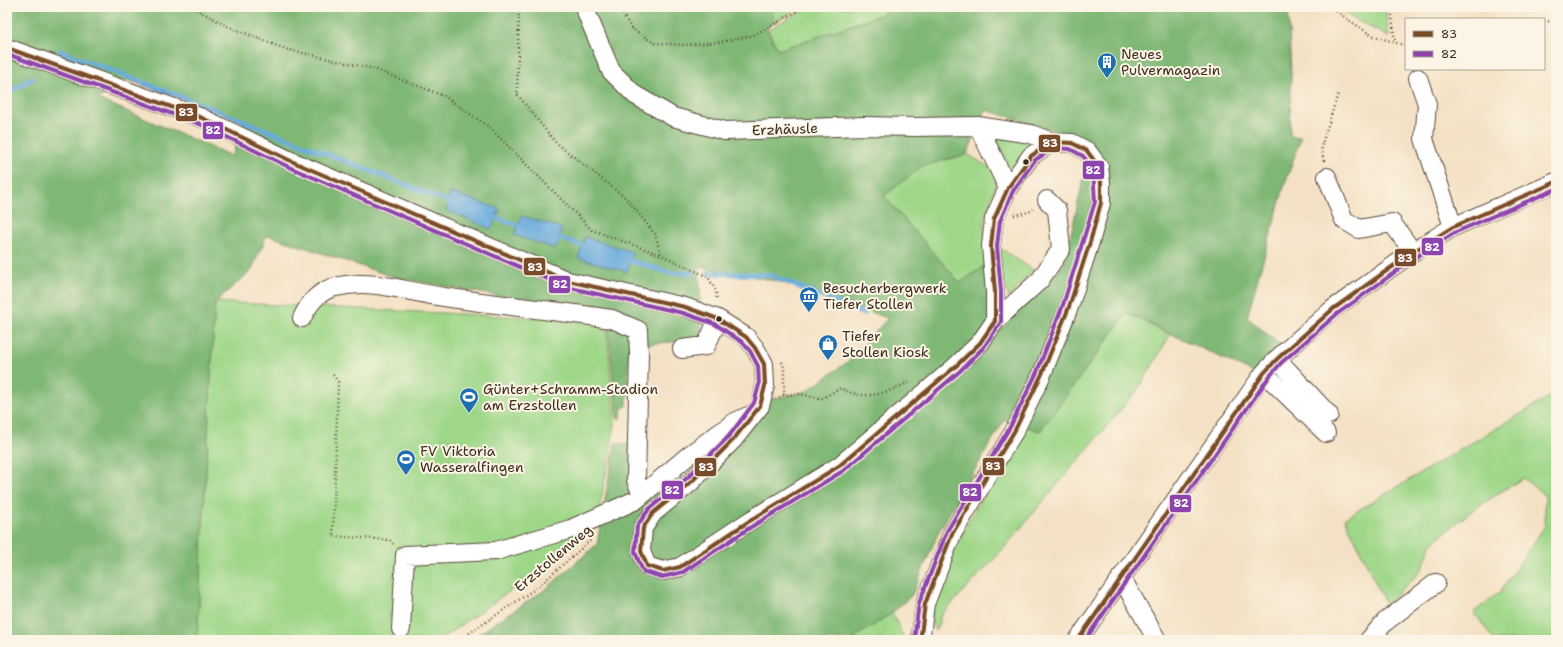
<svg xmlns="http://www.w3.org/2000/svg" width="1563" height="647" viewBox="0 0 1563 647" font-family="'Shantell Sans',sans-serif">
<style>
.green{fill:#9fd789;stroke:#6d8054}
.forest{fill:#7fb875;stroke:#5d714a;fill-rule:evenodd}
.water{fill:#67aadc;stroke:#516a7d}
.lines{fill:none;stroke-linecap:round;stroke-linejoin:round}
.stream{stroke:#67aadc;stroke-width:5}
.minor-casing{stroke:#574537;stroke-width:20}
.path{stroke:#574537;stroke-width:2.5;stroke-dasharray:1 3;stroke-linecap:butt}
.minor{stroke:#fff;stroke-width:18}
.bus-1-casing{stroke:#fcf5e5;stroke-width:7}
.bus-2-casing{stroke:#fcf5e5;stroke-width:7}
.bus-1{stroke:#7a4b2a;stroke-width:4}
.bus-2{stroke:#8e44ad;stroke-width:4}
.bus-dot{fill:#3b2a1e;stroke:#fcf5e5;stroke-width:1.5}
.labels{text-anchor:middle;dominant-baseline:central;stroke-width:4;stroke-linejoin:round;paint-order:stroke}
.poi-label{font-size:14px;fill:#3b2a1e;stroke:#fcf5e5;text-anchor:start}
.street-label{font-size:14px;fill:#3b2a1e;stroke:#fcf5e5}
.line-badge{stroke:#fcf5e5;stroke-width:1.5}
.badge-label{font-size:11px;text-anchor:middle;font-weight:bold;fill:#fff}
</style>
<rect width="100%" height="100%" fill="#fcf5e5"/>
<filter id="ink" filterUnits="userSpaceOnUse"><feTurbulence type="fractalNoise" baseFrequency=".025" numOctaves="2"/><feDisplacementMap in="SourceGraphic" scale="8" xChannelSelector="R" yChannelSelector="G"/><feConvolveMatrix kernelMatrix="1 2 1 2 8 2 1 2 1" color-interpolation-filters="sRGB"/></filter>
<filter id="wash" filterUnits="userSpaceOnUse"><feTurbulence type="fractalNoise" baseFrequency=".012" numOctaves="4" result="noise"/><feDisplacementMap in="SourceGraphic" scale="16" xChannelSelector="R" yChannelSelector="G"/><feGaussianBlur stdDeviation="0.9" result="paint"/><feColorMatrix in="noise" values="0 0 0 0 0 0 0 0 0 0 0 0 0 0 0 0 0 1.4 0 .05"/><feComposite in="paint" operator="in"/></filter>
<g filter="url(#wash)">
<rect width="100%" height="100%" fill="#f4e1c5"/>
<path class="green" d="M774,7H800L772,24Z
M807,7H892L881,15L778,50L768,30Z
M1337,7H1385L1389,37L1352,18Z
M993,133L1033,141L1010,171Z
M967,154L999,173L984,223L985,249L988,263L960,283L884,196L922,166Z
M1000,248L1033,270L1009,298L1000,269Z
M215,302L606,321L615,425L596,527L536,573L439,640H197Z
M1127,313L1170,335L1139,388L997,556L941,615L936,631L930,619C946,549 988,488 1025,426L1040,431Z
M1556,393V640H1494L1474,612L1500,592L1545,526V496L1523,478L1474,509L1432,543L1421,571L1386,605L1345,518Z
M892,613L905,640H853L855,637Z"/>
<path class="forest" d="M7,7H774L772,24L766,29L778,50L881,15L892,7H1288L1291,73L1290,136L1301,137L1284,187L1247,317L1280,345L1256,374L1127,313L1040,431L1004,420L939,531L912,595L892,613L855,637L853,640H470L546,589L597,544L615,443L631,444L635,489L768,400L807,391L850,360L888,318L777,281L699,267L702,339L629,346L627,406L622,408L621,418H617L607,316L394,277L267,235L251,271L215,302L197,640H7ZM127,80L244,120L232,156L98,99ZM986,110L1092,142L1064,264L997,333L988,263L960,283L884,196L922,166L967,154Z"/>
<path class="water" d="M450,192L500,209L491,229L446,210Z
M522,216L562,228L556,249L514,235Z
M585,237L633,252L627,272L578,258Z"/>
<g class="lines">
<path class="stream" d="M60,51L218,111L454,204
M7,93L33,78
M490,216L524,227
M553,236L587,247
M625,259L671,273H692
M708,273L770,275L864,314"/>
</g>
</g>
<g filter="url(#ink)">
<g class="lines">
<g class="minor-casing">
<path id="minor" d="M584,7L611,71L635,95L673,117L725,131L864,126L915,127L978,126L1008,188
M7,48L202,118L291,161L568,281L685,307L718,319L746,337L755,348L764,364L765,386L760,406L733,440L691,482L653,513L643,528L641,551L647,566L663,571L680,567L748,522L839,466L956,366L980,343L995,321V292L991,246L994,219L1008,188L1031,156L1052,142L1072,143L1087,151L1099,167L1101,183V203L1090,242L1069,307L1042,374L1015,430L952,534L925,604L921,634L922,640
M1418,78L1427,104L1424,139L1453,227
M978,126L1031,134L1052,142
M1327,177L1344,220L1359,229L1392,223L1413,252
M302,318C309,303 319,290 336,287C373,278 407,292 444,297C500,305 556,311 612,319L638,330L639,355L636,480L642,495
M995,321L1040,280L1061,249L1057,210L1047,200
M682,349L706,346L718,319
M1277,359L1329,415
M1264,373L1326,433
M1121,577L1157,640
M401,629L405,555L496,551L571,529L636,500L689,455L733,423L748,416
M1078,640L1264,373L1277,359L1333,309L1413,252L1453,227L1556,182
M1369,640L1385,622L1436,583"/>
</g>
<path class="path" d="M192,7L227,26L285,49L374,69L444,96L489,127L592,230L661,255L708,277L716,291L717,301
M519,7L517,94L556,143L626,198L655,234L661,255
M619,7L631,28L654,43L684,45L721,42L750,36L766,29L804,7
M1330,7L1371,35L1403,45H1406
M1391,7L1395,43
M1544,22L1556,20
M1324,161L1321,147L1338,94
M1014,215L1029,212L1033,209
M782,362L784,367V395
M333,375L338,382L333,536L390,540L393,544
M779,397L784,395L800,394L821,399L841,388C865,402 886,393 909,382
M459,640L538,587L592,539"/>
<use href="#minor" class="minor"/>
<g class="bus-1-casing">
<path id="bus-1" d="M7,48L202,118L291,161L568,281L685,307L718,319L746,337L755,348L764,364L765,386L760,406L733,440L691,482L653,513L643,528L641,551L647,566L663,571L680,567L748,522L839,466L956,366L980,343L995,321V292L991,246L994,219L1008,188L1031,156L1052,142L1072,143L1087,151L1099,167L1101,183V203L1090,242L1069,307L1042,374L1015,430L952,534L925,604L921,634L922,640
M1078,640L1264,373L1277,359L1333,309L1413,252L1453,227L1556,182"/>
</g>
<g class="bus-2-casing">
<path id="bus-2" d="M7,54L200,124L289,167L566,287L683,313L715,324L742,342L750,351L758,366L759,385L754,403L729,436L687,478L649,509L637,526L635,552L642,569L645,572L662,577L683,572L751,527L843,471L960,371L984,347L1001,322V291L997,246L1000,221L1013,191L1035,160L1054,148L1070,149L1083,156L1093,169L1095,202L1063,305L1037,372L1010,427L947,531L919,603L915,633L916,640
M1085,640L1269,377L1281,363L1337,314L1416,257L1456,232L1556,189"/>
</g>
<use href="#bus-1" class="bus-1"/>
<use href="#bus-2" class="bus-2"/>
</g>
</g>
<defs>
<g id="building-pin" transform="scale(1)"><path d="M0 17L-7.5 6A9.5 9.5 0 1 1 7.5 6Z" fill="#1f6fb2" stroke="#fcf5e5"/><path d="M-4-6H4V6H1V3H-1V6H-4ZM-2.5-4.3h1.7v1.8h-1.7ZM.8-4.3h1.7v1.8H.8ZM-2.5-1h1.7V.8h-1.7ZM.8-1h1.7V.8H.8Z" fill="#fff"/></g>
<g id="museum-pin" transform="scale(1)"><path d="M0 17L-7.5 6A9.5 9.5 0 1 1 7.5 6Z" fill="#1f6fb2" stroke="#fcf5e5"/><path d="M0-6L6-3V-2H-6V-3ZM-5-1h2V3h-2ZM-1-1h2V3h-2ZM3-1h2V3H3ZM-6 4H6V6H-6Z" fill="#fff"/></g>
<g id="shop-pin" transform="scale(1)"><path d="M0 17L-7.5 6A9.5 9.5 0 1 1 7.5 6Z" fill="#1f6fb2" stroke="#fcf5e5"/><path d="M-5-2.5h2.3a2.7 3.5 0 0 1 5.4 0H5L5.5 6h-11ZM-1.5-2.5h3a1.5 2.3 0 0 0-3 0Z" fill="#fff"/></g>
<g id="stadium-pin" transform="scale(1)"><path d="M0 17L-7.5 6A9.5 9.5 0 1 1 7.5 6Z" fill="#1f6fb2" stroke="#fcf5e5"/><path d="M0-5a6.5 5 0 1 0 0 10a6.5 5 0 1 0 0-10ZM-3.5-1.8h7v3.6h-7Z" fill="#fff"/></g>
</defs>
<g fill-rule="evenodd">
<use href="#building-pin" x="1107" y="62"/>
<use href="#museum-pin" x="809" y="296"/>
<use href="#shop-pin" x="828" y="344"/>
<use href="#stadium-pin" x="469" y="397"/>
<use href="#stadium-pin" x="406" y="459"/>
</g>
<g class="bus-dot">
<circle cx="1026" cy="162" r="3.5"/>
<circle cx="719" cy="319" r="3.5"/>
</g>
<g class="labels">
<g class="poi-label">
<text x="1121" y="54">Neues<tspan x="1121" dy="16">Pulvermagazin</tspan></text>
<text x="823" y="288">Besucherbergwerk<tspan x="823" dy="16">Tiefer Stollen</tspan></text>
<text x="842" y="336">Tiefer<tspan x="842" dy="16">Stollen Kiosk</tspan></text>
<text x="483" y="389">Günter+Schramm-Stadion<tspan x="483" dy="16">am Erzstollen</tspan></text>
<text x="420" y="451">FV Viktoria<tspan x="420" dy="16">Wasseralfingen</tspan></text>
</g>
<g class="street-label">
<text transform="translate(785 129) rotate(-2)">Erzhäusle</text>
<text transform="translate(553 558) rotate(-40)">Erzstollenweg</text>
</g>
</g>
<g class="line-badge">
<rect x="175" y="103" width="23" height="19" rx="4" fill="#7a4b2a"/>
<rect x="202" y="121" width="22" height="19" rx="4" fill="#8e44ad"/>
<rect x="1038" y="134" width="23" height="19" rx="4" fill="#7a4b2a"/>
<rect x="1082" y="160" width="23" height="20" rx="4" fill="#8e44ad"/>
<rect x="1421" y="237" width="23" height="19" rx="4" fill="#8e44ad"/>
<rect x="1394" y="248" width="23" height="19" rx="4" fill="#7a4b2a"/>
<rect x="523" y="257" width="23" height="19" rx="4" fill="#7a4b2a"/>
<rect x="548" y="275" width="23" height="19" rx="4" fill="#8e44ad"/>
<rect x="982" y="457" width="23" height="19" rx="4" fill="#7a4b2a"/>
<rect x="694" y="457" width="23" height="20" rx="4" fill="#7a4b2a"/>
<rect x="661" y="480" width="23" height="20" rx="4" fill="#8e44ad"/>
<rect x="959" y="483" width="23" height="19" rx="4" fill="#8e44ad"/>
<rect x="1169" y="494" width="23" height="19" rx="4" fill="#8e44ad"/>
</g>
<g class="badge-label">
<text x="186" y="116">83</text>
<text x="213" y="134">82</text>
<text x="1050" y="147">83</text>
<text x="1093" y="174">82</text>
<text x="1432" y="251">82</text>
<text x="1405" y="262">83</text>
<text x="535" y="271">83</text>
<text x="560" y="288">82</text>
<text x="993" y="470">83</text>
<text x="706" y="471">83</text>
<text x="672" y="494">82</text>
<text x="970" y="496">82</text>
<text x="1181" y="507">82</text>
</g>
<rect width="1563" height="647" fill="none" stroke="#fcf5e5" stroke-width="24"/>
<rect x="1405" y="18" width="140" height="52" fill="#fcf5e5" stroke="#afa495"/>
<rect x="1413" y="31" width="20" height="6" fill="#7a4b2a" stroke="#afa495"/>
<text x="1441" y="38" font-size="12" fill="#3b2a1e">83</text>
<rect x="1413" y="51" width="20" height="6" fill="#8e44ad" stroke="#afa495"/>
<text x="1441" y="58" font-size="12" fill="#3b2a1e">82</text>
</svg>
